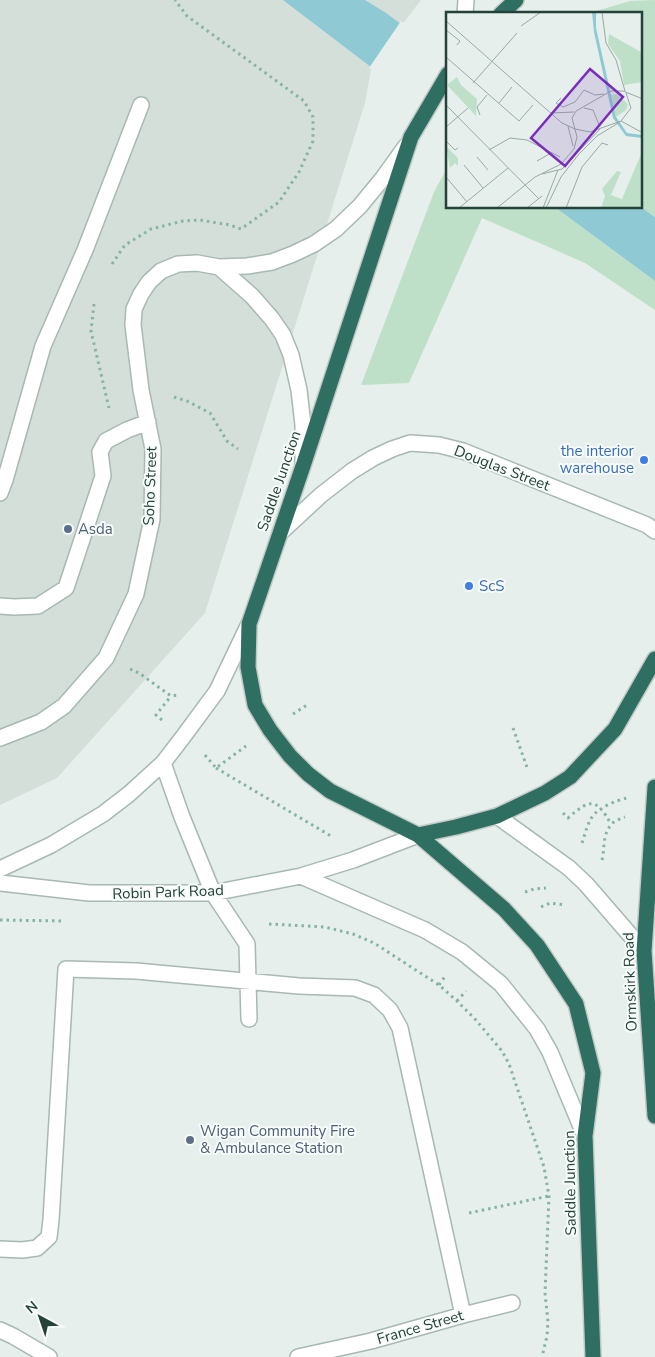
<svg xmlns="http://www.w3.org/2000/svg" width="655" height="1357" viewBox="0 0 655 1357" font-family="'Nunito Sans',sans-serif">
<style>
.built{fill:#d4dfda}
.green{fill:#bfe0c8}
.water{fill:#8ec9d4}
.pier{fill:#e6efeb}
.lines{fill:none;stroke-linecap:round;stroke-linejoin:round}
.minor-casing{stroke:#a8b8b2;stroke-width:18}
.highway-casing{stroke:#c2cac8;stroke-width:18}
.path{stroke:#86b3a5;stroke-width:3;stroke-dasharray:2.5 4;stroke-linecap:butt}
.minor{stroke:#fff;stroke-width:15}
.highway{stroke:#2f6f62;stroke-width:15}
.shop-dot{fill:#3f7fe0;stroke:#f7fbf9;stroke-width:2}
.service-dot{fill:#5c6f8a;stroke:#f7fbf9;stroke-width:2}
.labels{text-anchor:middle;dominant-baseline:central;stroke-width:4;stroke-linejoin:round;paint-order:stroke}
.shop-label{font-size:15px;fill:#366cbe;stroke:#f7fbf9;text-anchor:end}
.street-label{font-size:15px;fill:#24423a;stroke:#f7fbf9}
.service-label{font-size:15px;fill:#4e5e75;stroke:#f7fbf9;text-anchor:start}
.inset-road{fill:none;stroke:#98aaa4;stroke-width:1}
.view{fill:#7b2cbf;fill-opacity:0.15;stroke:#7b2cbf;stroke-width:2.5}
.inset-edge{fill:none;stroke:#24423a;stroke-width:2.5}
</style>
<rect width="100%" height="100%" fill="#e6efeb"/>
<path class="built" d="M0,0H421L372,64L365,103L205,613L57,778L0,805Z"/>
<path class="green" d="M655,0V217L641,207V14H586L630,1Z
M447,168L448,208H556L655,281V310L585,263L482,218L409,383L361,385L434,192Z"/>
<path class="water" d="M283,0H365L386,13L447,58V125Z
M641,207L655,217V281L556,208Z"/>
<path class="pier" d="M401,21L448,55V127L369,68Z"/>
<g class="lines">
<g class="minor-casing">
<path id="minor" d="M465,14L466,0
M219,267L252,296L272,319L283,335L291,355L299,390L303,425V462
M0,493L5,480L43,346L85,250L141,105
M280,533L321,495L352,471L373,458L392,449L410,443L439,445L463,451L647,525L655,531
M0,606L14,607L38,606L66,588L103,476L100,452L106,441L127,430L148,422
M0,738L41,722L64,706L106,658L136,594L152,519L153,449L141,390L133,325L134,309L141,294L149,282L161,271L178,264L197,263L219,267L247,266L272,262L293,254L314,244L336,229L360,206L383,178L406,146
M163,763L182,817L213,893L247,944L249,1019
M497,816L569,868L586,884L644,951
M0,869L51,845L103,814L129,794L163,763L183,737L217,691L249,624
M301,876L425,930L462,952L501,984L537,1029L550,1052L585,1136
M0,883L89,893H213L301,876L353,860L418,835
M0,1249L22,1250L37,1248L49,1237L51,1220L66,969L136,971L299,986L355,988L374,995L390,1010L400,1028L463,1315
M0,1330L13,1336L49,1357
M298,1357L371,1341L463,1315L512,1303"/>
</g>
<g class="highway-casing">
<path id="highway" d="M501,14L516,0
M448,74L411,137L303,466L249,624L248,667L255,705L270,730L290,756L308,774L330,791L418,835L504,909L537,945L576,1004L593,1073L585,1136L593,1357
M655,787L644,951L655,1116
M418,835L456,827L497,816L545,793L570,777L615,729L655,659"/>
</g>
<path class="path" d="M112,264L125,245L151,229L183,221L200,220L230,225L241,229L279,202L299,172L313,141V117L304,101L187,16L175,0
M94,304L91,331L109,408
M174,397L187,401L210,413L227,441L238,449
M130,669L139,673L171,696L179,695
M293,714L307,705
M162,720L156,715L171,696
M513,728L528,770
M205,755L216,768L246,746
M216,768L331,836
M563,813L568,818C591,798 596,798 611,824
M582,843C585,834 587,825 592,817C598,808 617,800 627,798
M602,860C605,849 602,835 611,825C613,821 620,819 625,817
M525,892L534,889L546,888
M541,907L550,903L566,905
M0,920L63,921
M269,924L325,927L353,934L374,943L439,985L457,1001L475,1019L502,1051L509,1064L544,1167L549,1196L545,1293L548,1322L547,1336L542,1357
M439,985L446,975
M457,1001L466,991
M469,1213L549,1196"/>
<use href="#minor" class="minor"/>
<use href="#highway" class="highway"/>
</g>
<g class="shop-dot">
<circle cx="644" cy="460" r="5"/>
<circle cx="469" cy="586" r="5"/>
</g>
<g class="service-dot">
<circle cx="68" cy="529" r="5"/>
<circle cx="190" cy="1140" r="5"/>
</g>
<g class="labels">
<g class="shop-label">
<text x="634" y="451">the interior<tspan x="634" dy="17">warehouse</tspan></text>
<text x="479" y="586" text-anchor="start">ScS</text>
</g>
<g class="street-label">
<text transform="translate(502 468) rotate(21)">Douglas Street</text>
<text transform="translate(279 481) rotate(-71)">Saddle Junction</text>
<text transform="translate(150 486) rotate(-88)">Soho Street</text>
<text transform="translate(168 892) rotate(-2)">Robin Park Road</text>
<text transform="translate(630 982) rotate(-92)">Ormskirk Road</text>
<text transform="translate(570 1183) rotate(-91)">Saddle Junction</text>
<text transform="translate(420 1327) rotate(-16)">France Street</text>
</g>
<g class="service-label">
<text x="78" y="529">Asda</text>
<text x="200" y="1131">Wigan Community Fire<tspan x="200" dy="17">&amp; Ambulance Station</tspan></text>
</g>
</g>
<g transform="translate(446 12)">
<rect width="196" height="196" fill="#e6efeb"/>
<path d="M163,22L195,40L196,70L178,73L174,49L162,32ZM11,65L15,73L31,87L30,104L1,73ZM171,82L182,92L180,98L170,105L165,83ZM0,134L12,146V154L9,151L4,156ZM196,140V196H155L159,184L156,177L171,159L175,160L165,183L176,187Z" fill="#bfe0c8"/>
<path d="M146,0H150V16L170,105L181,121L196,123V126L180,124L167,106L148,20Z" fill="#8ec9d4"/>
<path class="inset-road" d="M156,0L160,31L170,48L179,79M0,9L116,111L129,117M75,14L95,0M0,18L14,29L11,33M0,45L73,109L87,93M27,71L71,21M115,86L110,91L117,95L129,90L138,78L149,83L158,82M53,91L66,75M0,93L93,187M138,96L147,98L154,115M105,101L128,100M34,103L31,95L41,83M175,109L185,96L180,81M122,114L127,134M0,115L22,96M129,117L144,120L175,109L197,121M0,129L9,138L12,136M43,138L64,126L81,128L114,145M31,145L42,158M91,149L105,141M18,153L37,176M96,162L116,157L154,117M0,165L21,190M13,196L62,156M51,196L89,165L115,152L128,137L131,125L126,106L130,99L165,79H177L197,87M81,196L96,184M97,196L112,158M100,196L115,165L133,142L151,124L174,110M120,196L136,155L156,131L162,133"/>
<path class="view" d="M144,57L177,85L119,154L85,126Z"/>
<rect width="196" height="196" class="inset-edge"/>
</g>
<g transform="translate(40 1317) rotate(320)" stroke="#f7fbf9" stroke-width="4" paint-order="stroke">
<path d="M0-4L9 19L0 12L-9 19Z" fill="#24423a"/>
<text y="-8" font-size="14" font-weight="bold" text-anchor="middle" fill="#24423a">N</text>
</g>
</svg>
